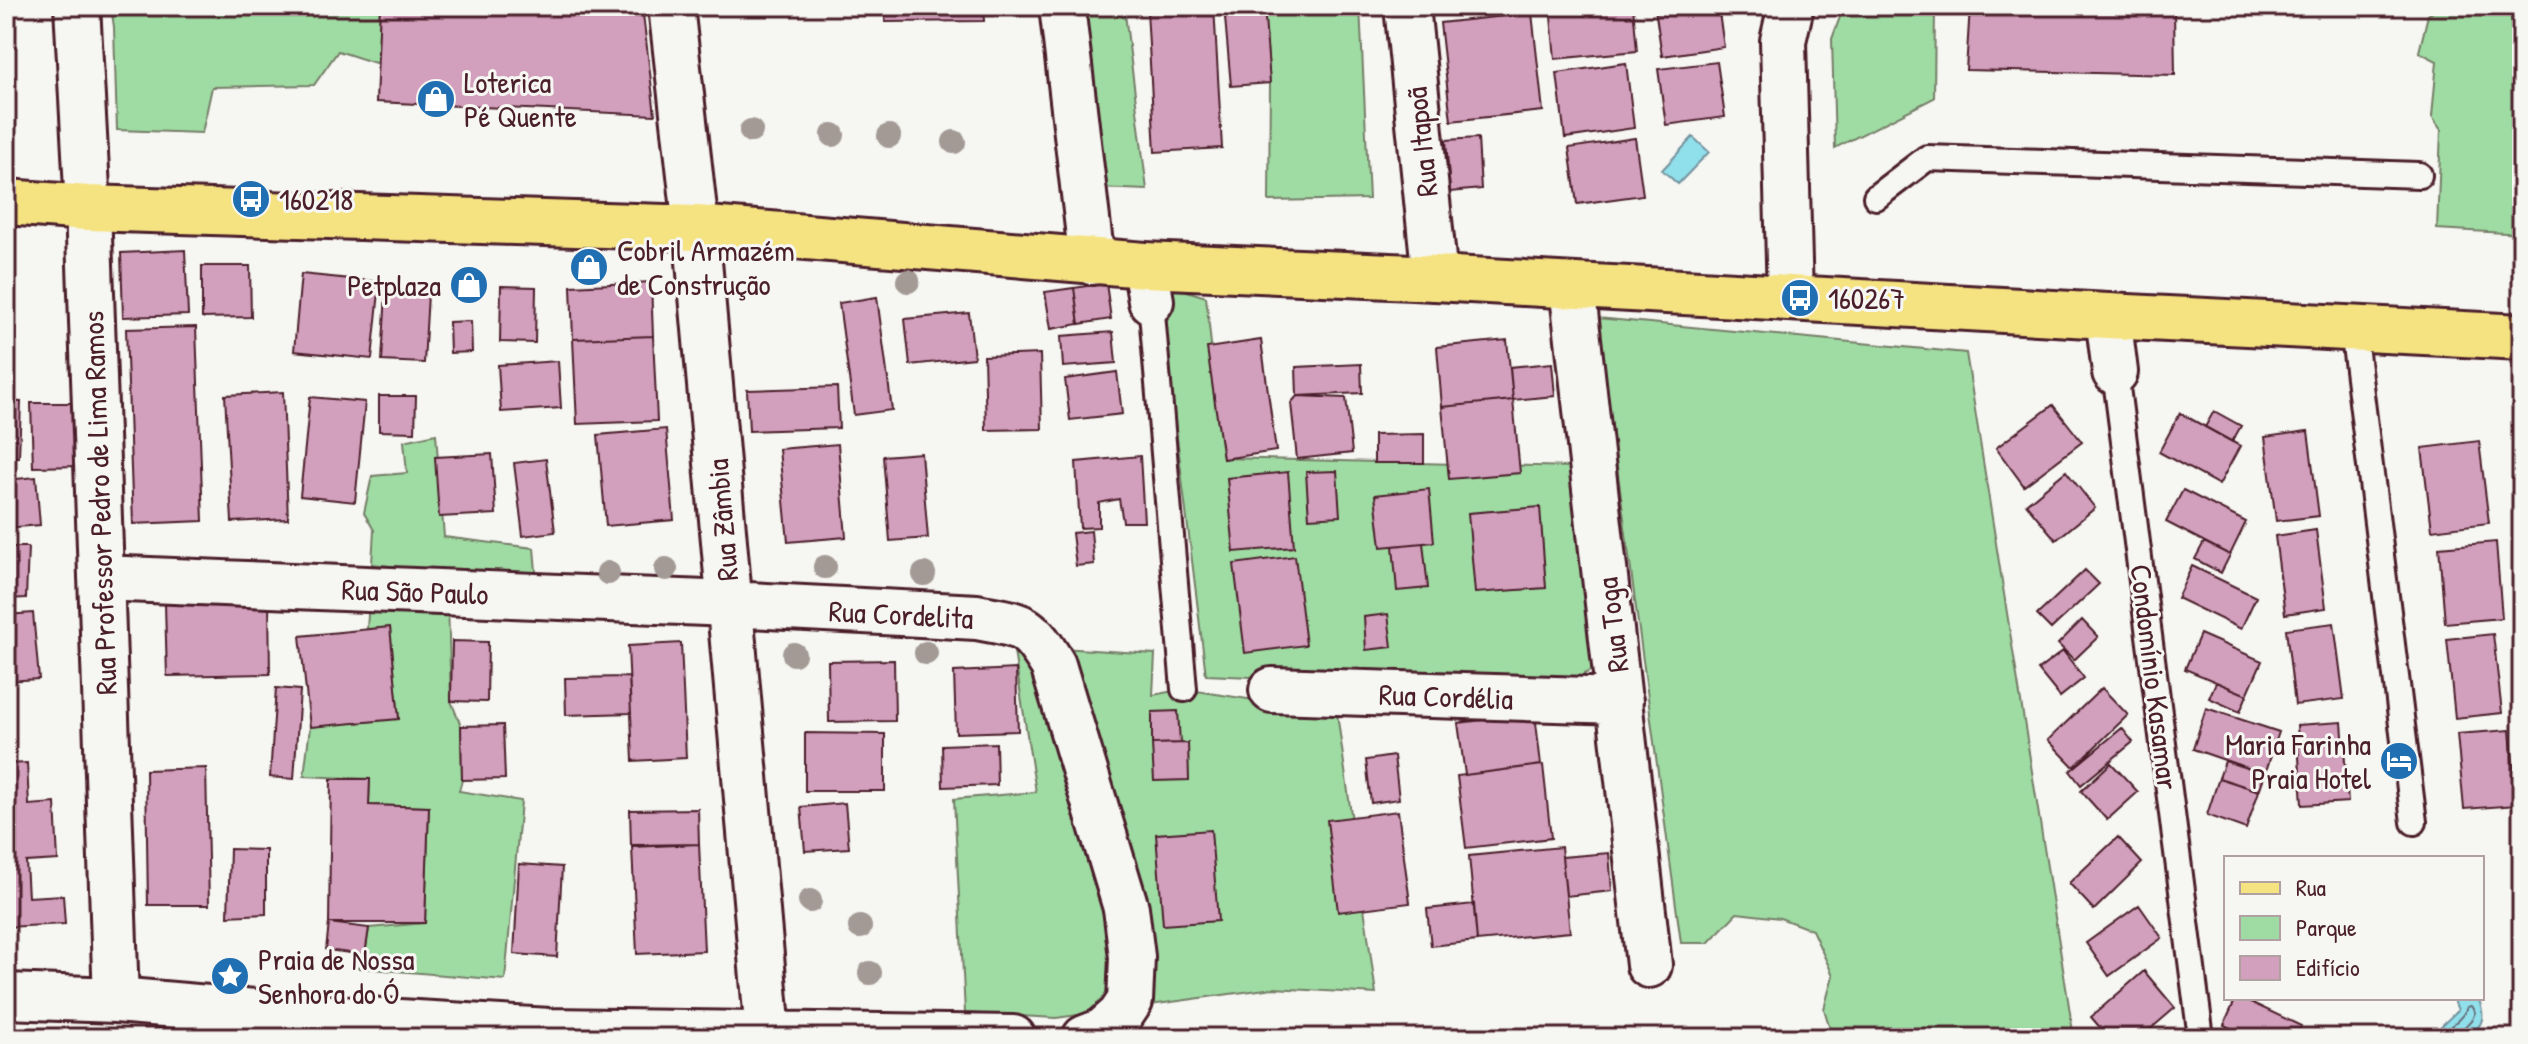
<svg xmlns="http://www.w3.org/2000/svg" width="2528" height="1044" viewBox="0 0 2528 1044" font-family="'Patrick Hand',sans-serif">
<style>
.green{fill:#9fdca3;stroke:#747e67;stroke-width:2}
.water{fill:#90e0eb;stroke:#74939e;stroke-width:2}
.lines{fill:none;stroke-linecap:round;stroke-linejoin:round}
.shore{stroke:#666c78;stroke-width:2}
.building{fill:#d2a0bc;stroke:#4a1f2b;stroke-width:2}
.service-casing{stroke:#4a1f2b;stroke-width:30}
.minor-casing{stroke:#4a1f2b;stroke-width:50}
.primary-casing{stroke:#4a1f2b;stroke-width:50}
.service{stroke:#f6f6f2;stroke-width:24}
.minor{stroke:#f6f6f2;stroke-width:44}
.primary{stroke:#f5e382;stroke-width:44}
.tree{fill:#a39a95}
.labels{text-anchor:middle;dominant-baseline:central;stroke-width:6;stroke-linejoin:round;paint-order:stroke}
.poi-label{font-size:30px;fill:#4a1f2b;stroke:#f6f6f2;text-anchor:start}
.street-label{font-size:30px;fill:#4a1f2b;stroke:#f6f6f2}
</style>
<rect width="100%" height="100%" fill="#f6f6f2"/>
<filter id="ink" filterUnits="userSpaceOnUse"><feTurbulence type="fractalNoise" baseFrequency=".0125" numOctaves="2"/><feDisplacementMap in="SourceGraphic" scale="16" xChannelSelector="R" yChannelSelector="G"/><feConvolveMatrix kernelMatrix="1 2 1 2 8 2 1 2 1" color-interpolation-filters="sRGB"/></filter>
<g filter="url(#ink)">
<path class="green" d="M111,6H380L378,64L338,51L314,85L212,87L202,133L117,130L114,27Z
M1079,6H1124L1147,190L1099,188Z
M1264,6H1360L1369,199L1269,201L1270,83Z
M1844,6H1935L1934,98L1835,148L1832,39Z
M2443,6H2510L2513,41L2522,42V234L2437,229L2441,130L2432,117L2437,61L2419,52L2428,15Z
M1158,282L1206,297L1223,458L1574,467L1596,668L1562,686L1413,684L1206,675Z
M1597,318L1966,353L2074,1038H1917L1913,1035L1897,1038H1833L1824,1009L1833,975L1812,930L1780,918L1737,913L1708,943H1681Z
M436,434L444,537L534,548L537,583L372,564L374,530L364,513L372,476L407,473L404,441Z
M369,601L448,604L451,701L461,726L462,780L459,791L521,801L505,980L358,968L365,955L369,928L425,923L429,807L369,805L370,779L304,776L310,727L399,718L390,627L367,629Z
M1013,645L1155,654L1153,695L1184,689L1337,713L1376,994L1273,988L1056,1018L965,1013L954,799L1036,792Z"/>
<path class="water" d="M1693,137L1709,152L1678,184L1662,170Z
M2453,998H2478C2493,1031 2467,1038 2439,1038L2434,1033L2458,1010Z"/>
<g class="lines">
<path class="shore" d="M2444,1038C2447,1024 2463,1021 2467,1007L2471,1006L2475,1012C2472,1025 2460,1025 2460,1038"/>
</g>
<path class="building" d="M380,6H642L655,115L376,102Z
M885,6H983L984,21L885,22Z
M1214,6L1222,148L1155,152L1147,10Z
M1224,6H1264L1270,83L1231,86Z
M1550,6H1633L1637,51L1555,59Z
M1672,6H1718L1724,47L1662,56L1655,8Z
M1970,6L2174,8L2175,75L1966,70Z
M1532,13L1543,111L1451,121L1440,23Z
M6,47H14L11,113H6Z
M1717,62L1725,117L1666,125L1658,69Z
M1626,63L1634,128L1565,138L1557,73Z
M1478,138L1481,189L1450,192L1446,140Z
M1635,138L1643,195L1577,204L1569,148Z
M185,250L188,315L123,317L121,253Z
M202,266H250L251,317L202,318Z
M301,274L380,282L372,359L294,351Z
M651,282L653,336L573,339L571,286Z
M1106,283L1111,319L1079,324L1074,288Z
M501,286L536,287L535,343L500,342Z
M1074,288L1079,324L1051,329L1045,292Z
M386,292L428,294L424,363L382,361Z
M877,297L892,410L854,415L839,303Z
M969,313L974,358L910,365L905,319Z
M471,321L472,352L450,353L449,322Z
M196,327L203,521L133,524L126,329Z
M1113,332L1116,363L1063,367L1061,336Z
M653,336L657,421L577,424L573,339Z
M1261,340L1276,451L1223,459L1207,348Z
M1507,340L1513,400L1442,407L1437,347Z
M1040,354L1042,429L986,430L984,356Z
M558,361L561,408L501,412L498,365Z
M1552,363L1555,396L1513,400L1510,367Z
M1361,364L1362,393L1297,396L1296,367Z
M1117,372L1122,414L1070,420L1065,379Z
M837,387L839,428L749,431L747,390Z
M283,392L288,519L232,522L225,395Z
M379,396H416L415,432L379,431Z
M1297,396L1346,398L1352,453L1297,459L1291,403Z
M310,397L365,402L355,502L300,496Z
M1513,400L1520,473L1449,479L1442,407Z
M6,401L21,402L19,457L6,456Z
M31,403H80L82,466L33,467Z
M2053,405L2082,442L2024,486L1996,448Z
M2214,411L2241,426L2232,442L2205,427Z
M2180,413L2240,446L2219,485L2159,452Z
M666,429L674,520L606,526L598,435Z
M2308,431L2319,516L2276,521L2265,437Z
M1424,434V463H1374V435Z
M2479,441L2489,523L2432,530L2422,448Z
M838,444L846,537L788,542L779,449Z
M921,453L928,538L890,541L883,456Z
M492,454L496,514L439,517L435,457Z
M1140,456L1144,522H1123L1119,499L1099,503V527L1080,528L1076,462Z
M546,459L555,532L523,536L514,463Z
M1337,471L1340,516L1309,518L1306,472Z
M2066,471L2095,508L2056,540L2026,504Z
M1288,472L1294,547L1234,552L1227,478Z
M36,477L40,525L6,528V480Z
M1429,489L1434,542L1381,547L1375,495Z
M2183,490L2246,522L2230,555L2166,522Z
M1540,507L1546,588L1475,593L1468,513Z
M2316,530L2326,608L2285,614L2275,536Z
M1091,531L1094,564L1076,566L1072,533Z
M2204,542L2230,555L2221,573L2195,559Z
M2496,542L2502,618L2445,623L2439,547Z
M1423,543L1428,588L1397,591L1393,546Z
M6,547H28L26,598L6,599Z
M1295,556L1306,645L1245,653L1234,564Z
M2192,566L2256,597L2241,629L2177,598Z
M2085,570L2099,584L2051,629L2037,615Z
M269,602L270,674L167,676L165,604Z
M33,613L39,679L6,681V615Z
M1388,614L1392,647L1366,650L1364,617Z
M2082,620L2098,637L2074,660L2058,644Z
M2334,623L2344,699L2295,705L2286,629Z
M390,627L399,719L310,727L300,636Z
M2200,634L2262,661L2247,695L2185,669Z
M2493,634L2502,713L2455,718L2447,639Z
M452,641L488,642L487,702L451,701Z
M681,643L686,758L633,761L628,646Z
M2063,651L2084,678L2060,697L2038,670Z
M894,660L895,721L829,722L828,661Z
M1016,669L1018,731L956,733L954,672Z
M629,677L631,713L566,715L565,678Z
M2216,682L2247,695L2240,712L2209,698Z
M276,688L300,690L294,779L270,777Z
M2102,688L2128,715L2074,767L2048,740Z
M2206,708L2279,732L2265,774L2193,749Z
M1178,711L1180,743L1152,744V712Z
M1535,714L1541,765L1465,775L1458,723Z
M2342,722L2348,802L2302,805L2297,725Z
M503,725L505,779L462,780L461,726Z
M2122,728L2133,742L2081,785L2070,771Z
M2510,730L2517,805L2464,809L2457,734Z
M805,733L885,734V791H805Z
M996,743L997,785L943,787L942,745Z
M1188,743L1189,780L1154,781L1152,744Z
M1394,756L1399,799L1371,803L1366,760Z
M2225,761L2265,774L2259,791L2219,778Z
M27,763L29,805L55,803L58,860L26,862L28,897L63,895L65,924L6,927V764Z
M2111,763L2138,792L2107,820L2081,791Z
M1543,765L1551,838L1466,848L1457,776Z
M206,768L209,905H148L146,770Z
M2219,778L2259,791L2246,829L2207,815Z
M331,779H370L369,805L429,807L425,923H329Z
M845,803L849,848L805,851L801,807Z
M698,809L699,844L631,845L630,810Z
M1398,811L1410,903L1338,912L1327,820Z
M1211,830L1218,921L1163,925L1156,834Z
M2118,837L2142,863L2094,910L2069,883Z
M699,844L704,951L637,954L632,847Z
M1561,847L1570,932L1477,941L1469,856Z
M230,849L266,850V914L228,916Z
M1609,853L1612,891L1566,896L1562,857Z
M519,864L562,867L557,957L514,954Z
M1474,904L1477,941L1431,946L1427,909Z
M2139,905L2162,938L2109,976L2086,943Z
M329,923L369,928L365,955L326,950Z
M2144,971L2175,1008L2140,1038H2109L2091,1017Z
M2236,998H2242L2301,1026L2296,1038H2251L2224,1025Z"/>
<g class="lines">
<g class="service-casing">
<path id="service" d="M1876,197L1927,158L2419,175
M1151,301L1184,689
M2353,329L2414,822
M2115,372L2201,1038"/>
</g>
<g class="minor-casing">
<path id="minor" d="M77,6L88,208L116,1000
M671,6L696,228L768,1034
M1062,6L1092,262
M1407,6L1435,278
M1145,265L1151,301
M1572,286L1649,965
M1790,298L1783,41L1791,6
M2108,316L2115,372
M101,578L730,604L977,617C1024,626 1027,623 1053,665L1126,908L1132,957L1130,1001L1120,1016L1103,1031L1085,1038
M1272,690L1620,701
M6,996L116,1000L315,1017L550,1031L1013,1038"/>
</g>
<g class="primary-casing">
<path id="primary" d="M6,202L88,208L696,228L1145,265L1435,278L2108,316L2522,337"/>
</g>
<use href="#service" class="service"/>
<use href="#minor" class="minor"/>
<use href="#primary" class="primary"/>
</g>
<g class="tree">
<circle cx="751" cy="131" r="12"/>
<circle cx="833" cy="135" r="12"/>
<circle cx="889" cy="136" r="12"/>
<circle cx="954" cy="142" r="12"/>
<circle cx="908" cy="281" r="12"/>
<circle cx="825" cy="567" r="12"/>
<circle cx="666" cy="569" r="12"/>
<circle cx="608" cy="573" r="12"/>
<circle cx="924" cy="574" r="12"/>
<circle cx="926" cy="653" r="12"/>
<circle cx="794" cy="654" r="12"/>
<circle cx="810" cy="901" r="12"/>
<circle cx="860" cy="927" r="12"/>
<circle cx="870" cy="973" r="12"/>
</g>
</g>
<defs>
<g id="shop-disc" transform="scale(2)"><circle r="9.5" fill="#1f6fb2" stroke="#f6f6f2"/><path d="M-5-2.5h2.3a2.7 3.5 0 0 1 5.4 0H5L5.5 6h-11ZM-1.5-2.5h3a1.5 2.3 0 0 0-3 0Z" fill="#fff"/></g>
<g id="bus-disc" transform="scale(2)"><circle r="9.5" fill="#1f6fb2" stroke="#f6f6f2"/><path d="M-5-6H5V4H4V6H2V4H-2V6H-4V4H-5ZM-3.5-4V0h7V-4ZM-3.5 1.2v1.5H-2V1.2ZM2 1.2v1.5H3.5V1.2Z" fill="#fff"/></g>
<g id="hotel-disc" transform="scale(2)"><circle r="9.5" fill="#1f6fb2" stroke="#f6f6f2"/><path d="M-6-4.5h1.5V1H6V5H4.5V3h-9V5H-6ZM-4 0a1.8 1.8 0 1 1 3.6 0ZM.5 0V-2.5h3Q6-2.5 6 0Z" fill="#fff"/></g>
<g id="sight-disc" transform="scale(2)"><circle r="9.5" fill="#1f6fb2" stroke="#f6f6f2"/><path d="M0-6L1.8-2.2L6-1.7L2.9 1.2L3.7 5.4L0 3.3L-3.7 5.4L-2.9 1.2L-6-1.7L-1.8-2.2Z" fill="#fff"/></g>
</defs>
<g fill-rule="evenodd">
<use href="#shop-disc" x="436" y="99"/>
<use href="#bus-disc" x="251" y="199"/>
<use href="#shop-disc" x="589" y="267"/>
<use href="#shop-disc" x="469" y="285"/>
<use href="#bus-disc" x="1800" y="298"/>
<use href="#hotel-disc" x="2399" y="761"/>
<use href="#sight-disc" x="230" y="976"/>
</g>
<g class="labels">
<g class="poi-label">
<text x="464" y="82">Loterica<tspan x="464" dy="34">Pé Quente</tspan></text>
<text x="279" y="199">160218</text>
<text x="617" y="250">Cobril Armazém<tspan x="617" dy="34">de Construção</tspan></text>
<text x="441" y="285" text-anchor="end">Petplaza</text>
<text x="1828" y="298">160267</text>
<text x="2371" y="744" text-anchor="end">Maria Farinha<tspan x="2371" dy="34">Praia Hotel</tspan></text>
<text x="258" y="959">Praia de Nossa<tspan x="258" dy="34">Senhora do Ó</tspan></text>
</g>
<g class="street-label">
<text transform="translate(1421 142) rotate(-96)">Rua Itapoã</text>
<text transform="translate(99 503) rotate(-92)">Rua Professor Pedro de Lima Ramos</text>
<text transform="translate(722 520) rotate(-95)">Rua Zâmbia</text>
<text transform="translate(415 591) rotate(2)">Rua São Paulo</text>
<text transform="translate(901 614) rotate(3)">Rua Cordelita</text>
<text transform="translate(1612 625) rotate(-97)">Rua Toga</text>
<text transform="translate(2155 677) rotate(83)">Condomínio Kasamar</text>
<text transform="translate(1446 696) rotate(2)">Rua Cordélia</text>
</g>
</g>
<rect width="2528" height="1044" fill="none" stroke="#f6f6f2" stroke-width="32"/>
<rect x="16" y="16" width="2496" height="1012" fill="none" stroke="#4a1f2b" stroke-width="3" filter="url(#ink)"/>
<rect x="2224" y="856" width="260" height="144" fill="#f6f6f2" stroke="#b1a0a2" stroke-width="2"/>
<rect x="2240" y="882" width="40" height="12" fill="#f5e382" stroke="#b1a0a2" stroke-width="2"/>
<text x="2296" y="896" font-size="24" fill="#4a1f2b">Rua</text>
<rect x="2240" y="916" width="40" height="24" fill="#9fdca3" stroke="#b1a0a2" stroke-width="2"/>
<text x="2296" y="936" font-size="24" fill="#4a1f2b">Parque</text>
<rect x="2240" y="956" width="40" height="24" fill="#d2a0bc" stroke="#b1a0a2" stroke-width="2"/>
<text x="2296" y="976" font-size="24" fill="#4a1f2b">Edifício</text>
</svg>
